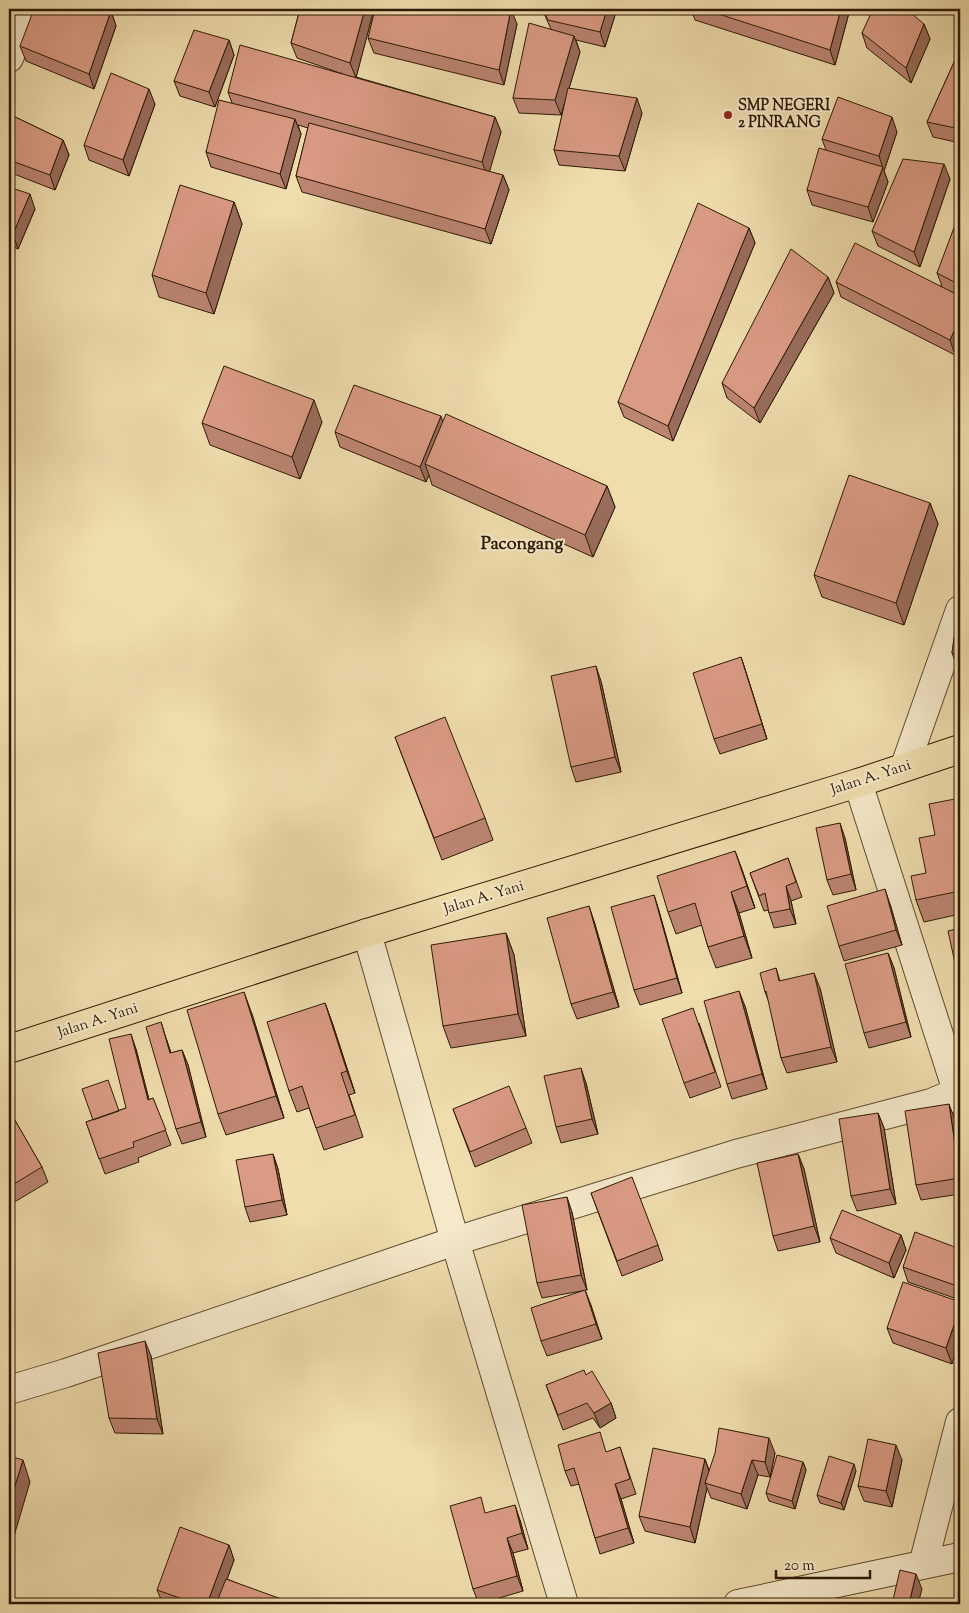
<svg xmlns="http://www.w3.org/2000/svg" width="969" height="1613" viewBox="0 0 969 1613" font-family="'Sorts Mill Goudy',serif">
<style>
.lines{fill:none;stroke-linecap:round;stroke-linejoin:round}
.minor-casing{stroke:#5e4a2d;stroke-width:30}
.highway-casing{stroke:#2e1902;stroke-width:30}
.minor{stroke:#f5e9ca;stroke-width:28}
.highway{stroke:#efddae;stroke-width:28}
.wall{fill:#bb8572;stroke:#2e1902}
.shaded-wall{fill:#996c5c;stroke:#2e1902}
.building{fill:#da9b84;stroke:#2e1902}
.poi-dot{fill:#8f2418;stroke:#f5e9ca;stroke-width:2}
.labels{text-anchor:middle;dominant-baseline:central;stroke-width:4;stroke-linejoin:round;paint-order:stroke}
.poi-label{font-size:15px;font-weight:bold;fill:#2e1902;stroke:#f5e9ca;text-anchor:start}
.street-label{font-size:15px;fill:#2e1902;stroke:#f5e9ca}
.quarter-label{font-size:18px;font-weight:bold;fill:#2e1902;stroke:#f5e9ca}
</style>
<rect width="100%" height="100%" fill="#efddae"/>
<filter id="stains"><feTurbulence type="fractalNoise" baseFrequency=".004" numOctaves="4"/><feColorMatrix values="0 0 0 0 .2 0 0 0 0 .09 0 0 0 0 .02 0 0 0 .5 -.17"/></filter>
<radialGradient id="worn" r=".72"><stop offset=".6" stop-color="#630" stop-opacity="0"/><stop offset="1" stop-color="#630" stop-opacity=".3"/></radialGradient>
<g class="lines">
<g class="minor-casing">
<path id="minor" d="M9,58L30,9
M905,766L960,610
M858,783L960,1100
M367,933L455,1241L564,1604
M9,1390L66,1373L455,1241L736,1154L931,1103L960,1091
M923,1565L960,1422
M738,1604L960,1557"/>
</g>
<g class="highway-casing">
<path id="highway" d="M9,1049L367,933L858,783L960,749"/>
</g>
<use href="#minor" class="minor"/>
<use href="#highway" class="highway"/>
</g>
<path class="wall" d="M300,9H374L356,77L495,117L501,132L489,172L503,175L509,190L491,244L302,192L296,176L308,128L298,125L301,134L286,189L211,167L206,152L232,103L228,92L343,74L297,58L291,43Z
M542,9H617L605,47L576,40L580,52L569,88L642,113L625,171L559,165L554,150L566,99L561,115L519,113L513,98L551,29Z
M691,9H850L835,65L695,20Z
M111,11L116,26L94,89L26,61L20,46Z
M517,24L504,85L374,53L368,38Z
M924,24L930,39L911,83L867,48L862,33Z
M229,40L234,55L215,107L180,96L174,81Z
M960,49V143L933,137L927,122Z
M155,104L129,176L89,160L84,145Z
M9,114L63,140L69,155L55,190L9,172Z
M897,132L884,171L888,182L873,222L812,205L807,190L826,150L822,139Z
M950,179L920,267L878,246L872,231Z
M9,187L35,209L18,249L9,245Z
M960,201V225L956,213Z
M234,202L242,224L214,314L159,297L152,275Z
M749,228L755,243L673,441L624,417L618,402Z
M960,228V368L955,355L841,297L836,282L942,286L937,273Z
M828,277L834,293L760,423L727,398L722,383Z
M322,422L300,479L210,445L202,423Z
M443,422L607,486L615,507L593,557L432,485L429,475L426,482L340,447L335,432Z
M930,503L938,524L904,625L822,597L814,575Z
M960,597V674L952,653Z
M741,657L767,739L720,754L714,739Z
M601,681L621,772L576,782L571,767Z
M395,737L485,818L493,840L442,860Z
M960,798V914L924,922L916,900L926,873L935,835Z
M845,838L856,890L833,895L827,880Z
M735,851L755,908L739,913L752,958L716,968L708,947L702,925L676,934L668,912Z
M788,858L802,897L791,901L796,924L774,928L768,910L764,911L750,873Z
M654,895L659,911L682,993L640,1005L634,990Z
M890,904L902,945L844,961L839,946Z
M594,921L619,1007L577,1019L571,1004Z
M506,933L514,955L526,1036L451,1048L443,1026Z
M888,953L894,968L911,1037L869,1048L864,1033Z
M776,968L780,981L820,988L837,1062L787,1073L781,1058L769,1002L765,992Z
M325,1003L333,1025L355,1093L349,1095L363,1137L324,1150L309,1108L297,1112L289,1091Z
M745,1006L767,1089L732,1099L727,1084Z
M252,1014L284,1118L226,1135L218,1114Z
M699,1023L721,1087L690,1098L684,1083Z
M166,1038L171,1053L182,1050L188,1065L206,1137L182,1144L176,1129Z
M136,1049L149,1100L153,1098L171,1145L138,1158L139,1162L105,1174L86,1122L126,1108Z
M586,1083L598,1134L561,1143L556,1127Z
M453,1109L526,1128L532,1143L475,1167Z
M9,1110L42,1167L48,1182L11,1204L9,1201Z
M878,1113L884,1128L896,1204L857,1211L851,1196Z
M955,1120L960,1159V1194L921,1200L916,1185Z
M273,1154L278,1169L287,1215L250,1222L245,1207Z
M798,1154L804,1169L820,1242L778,1251L773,1236Z
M591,1193L658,1245L663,1260L622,1276Z
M572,1212L587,1290L542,1298L537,1283Z
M901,1235L906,1250L894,1278L836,1253L830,1238Z
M960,1249V1300L908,1282L903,1267Z
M585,1290L602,1339L547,1356L541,1341Z
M960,1302L952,1364L893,1343L887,1328Z
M151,1356L163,1434L115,1433L109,1418Z
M586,1375L611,1403L616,1418L600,1428L593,1418L563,1430L546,1385Z
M620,1447L636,1494L621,1499L634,1543L600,1554L595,1538L579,1484L571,1486L565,1471L607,1452Z
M775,1453L770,1477L758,1475L747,1509L711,1498L707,1488L695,1543L645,1531L639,1516L705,1459L709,1470Z
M902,1460L892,1507L864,1501L858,1486Z
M803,1462L806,1470L795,1509L769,1501L766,1493Z
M856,1471L844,1510L820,1503L817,1495Z
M487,1513L520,1520L528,1549L513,1553L523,1591L479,1604L473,1589Z
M229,1545L234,1560L227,1579L286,1604H163L157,1590Z"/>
<path class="shaded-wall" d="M365,9H374L356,78L350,63Z
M511,9L517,24L504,85L499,70Z
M607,9H617L605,47L600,32Z
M841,9H850L835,65L830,50Z
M111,11L116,26L94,89L89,74Z
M924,24L930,39L911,83L906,68Z
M574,36L580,52L561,115L555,100Z
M229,40L234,55L215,107L209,92Z
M149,89L155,104L129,176L123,160Z
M637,98L642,113L625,171L619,156Z
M495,117L501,132L488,177L482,162Z
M892,117L897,132L884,171L888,182L873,222L868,207L883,168L879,156Z
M295,119L301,134L286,189L280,174Z
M63,140L69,155L55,190L50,175Z
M944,164L950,179L920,267L914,252Z
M503,175L509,190L491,244L485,229Z
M30,194L35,209L18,249L13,234Z
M234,202L242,224L214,314L206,293Z
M749,228L755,243L673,441L668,426Z
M828,277L834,293L760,423L754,408Z
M9,298L12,308L9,318Z
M960,318V345L954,352L950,340Z
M314,400L322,422L300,479L292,457Z
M441,416L446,431L425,464L429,475L426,482L420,467Z
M607,486L615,507L593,557L585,535Z
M930,503L938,524L904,625L896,603Z
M741,657L746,672L767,739L762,724Z
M596,666L601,681L621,772L615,757Z
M840,823L845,838L856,890L851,874Z
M735,851L743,872L755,908L747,886Z
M786,886L791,901L796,924L790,909Z
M885,889L890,904L902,945L896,930Z
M731,892L739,913L752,958L744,936Z
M654,895L659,911L682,993L677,978Z
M589,906L594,921L619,1007L613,992Z
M506,933L514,955L526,1036L518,1014Z
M888,953L894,968L911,1037L906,1022Z
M814,973L820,988L837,1062L831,1047Z
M739,991L745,1006L767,1089L762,1074Z
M244,992L252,1014L284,1118L276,1096Z
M325,1003L333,1025L355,1093L347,1071Z
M161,1022L166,1038L176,1068L170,1053Z
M131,1034L136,1049L153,1115L148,1100Z
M182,1050L188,1065L206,1137L201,1122Z
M581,1068L586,1083L598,1134L592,1119Z
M949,1104L955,1120L960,1159V1179Z
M878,1113L884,1128L896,1204L890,1189Z
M273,1154L278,1169L287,1215L282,1200Z
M798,1154L804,1169L820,1242L814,1226Z
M567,1197L572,1212L587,1290L581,1275Z
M901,1235L906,1250L894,1278L889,1263Z
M585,1290L591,1305L602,1339L596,1324Z
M960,1308V1339L952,1364L946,1348Z
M145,1341L151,1356L163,1434L157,1419Z
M611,1403L616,1418L600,1428L594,1413Z
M769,1438L775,1453L770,1477L765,1462Z
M896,1445L902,1460L892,1507L886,1491Z
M705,1459L710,1474L705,1483L707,1488L695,1543L690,1527Z
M23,1460L30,1482L9,1553V1505Z
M752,1460L758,1475L747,1509L741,1494Z
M803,1462L806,1470L795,1509L792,1501Z
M854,1464L856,1471L844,1510L841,1503Z
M615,1484L621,1499L634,1543L628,1528Z
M515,1505L520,1520L528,1549L522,1533Z
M507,1538L513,1553L523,1591L517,1576Z
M229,1545L234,1560L218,1604H207Z
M916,1574L922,1589L918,1604H909Z"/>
<path class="building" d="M34,9H106L111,11L89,74L20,46Z
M300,9H365L350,63L291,43Z
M375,9H511L499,70L368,38Z
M543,9H607L600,32L548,20Z
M703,9H841L830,50Z
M873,9H906L924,24L906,68L862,33Z
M529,23L574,36L555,100L513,98Z
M194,30L229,40L209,92L174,81Z
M240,45L495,117L482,162L228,92Z
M960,49V129L927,122Z
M111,73L149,89L123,160L84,145Z
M568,88L637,98L619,156L554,150Z
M838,97L892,117L879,156L822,139Z
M219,100L295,119L280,174L206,152Z
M9,114L63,140L50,175L9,160Z
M309,123L503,175L485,229L296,176Z
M819,148L883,167L868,207L807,190Z
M903,159L944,164L914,252L872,231Z
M180,185L234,202L206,293L152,275Z
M9,187L30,194L13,234L9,233Z
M960,201V215L956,213Z
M698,203L749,228L668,426L618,402Z
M955,225L960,228V285L937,273Z
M855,243L960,296V318L950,340L836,282Z
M791,249L828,277L754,408L722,383Z
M960,338V355L954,352Z
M224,366L314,400L292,457L202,423Z
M354,385L441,416L420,467L335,432Z
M446,414L607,486L585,535L425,464Z
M849,475L930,503L896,603L814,575Z
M960,597V654L952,653Z
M741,657L762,724L714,739L693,673Z
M596,666L615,757L571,767L551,676Z
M445,717L485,818L434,838L395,737Z
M960,798V891L916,900L911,876L926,873L919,838L935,835L929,804Z
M840,823L851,874L827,880L816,828Z
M735,851L747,886L731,892L744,936L708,947L695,903L668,912L657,876Z
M788,858L796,882L786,886L790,909L769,913L765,893L759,896L750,873Z
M885,889L896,930L839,946L827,906Z
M654,895L677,978L634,990L611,907Z
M589,906L613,992L571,1004L547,918Z
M960,928V986L948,931Z
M506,933L518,1014L443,1026L431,945Z
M888,953L906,1022L864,1033L845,964Z
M776,968L779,981L814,973L831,1047L781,1058L766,991L765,992L760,973Z
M739,991L762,1074L727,1084L704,1001Z
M244,992L276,1096L218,1114L187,1010Z
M325,1003L347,1071L341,1073L355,1115L316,1128L302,1086L289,1091L267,1022Z
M693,1008L715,1072L684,1083L662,1019Z
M161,1022L170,1053L182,1050L201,1122L176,1129L146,1027Z
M131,1034L148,1100L153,1098L166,1130L133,1142L134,1147L99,1159L86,1122L126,1108L109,1039Z
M581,1068L592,1119L556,1127L544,1076Z
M108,1080L119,1111L93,1120L82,1089Z
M509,1086L526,1128L470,1152L453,1109Z
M949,1104L960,1178L916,1185L905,1111Z
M9,1110L42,1167L9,1187Z
M878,1113L890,1189L851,1196L839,1119Z
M273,1154L282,1200L245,1207L236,1160Z
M798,1154L814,1226L773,1236L757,1163Z
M632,1177L658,1245L617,1261L591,1193Z
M567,1197L581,1275L537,1283L522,1205Z
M842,1210L901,1235L889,1263L830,1238Z
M915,1232L960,1249V1287L903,1267Z
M903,1282L960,1302V1308L946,1348L887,1328Z
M585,1290L596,1324L541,1341L531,1308Z
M145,1341L157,1419L109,1418L98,1353Z
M584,1370L586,1375L592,1371L611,1403L594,1413L587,1403L558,1415L546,1385Z
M719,1428L769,1438L765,1462L752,1460L741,1494L705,1483L715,1453Z
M600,1432L606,1452L620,1447L630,1479L615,1484L628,1528L595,1538L574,1468L565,1471L558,1445Z
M868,1439L896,1445L886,1491L858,1486Z
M653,1448L705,1459L690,1527L639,1516Z
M777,1455L803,1462L792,1501L766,1493Z
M9,1456L23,1460L9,1505Z
M829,1456L854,1464L841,1503L817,1495Z
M481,1497L485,1513L515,1505L522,1533L507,1538L517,1576L473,1589L450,1506Z
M180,1527L229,1545L207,1604H197L157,1590Z
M900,1570L916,1574L909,1604H892Z
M226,1579L284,1600L283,1604H216Z
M799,1599L818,1604H797Z"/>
<circle class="poi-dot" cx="728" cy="115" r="5"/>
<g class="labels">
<g class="poi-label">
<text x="738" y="106">SMP NEGERI<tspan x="738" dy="17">2 PINRANG</tspan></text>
</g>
<g class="street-label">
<text transform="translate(871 778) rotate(-18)">Jalan A. Yani</text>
<text transform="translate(484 898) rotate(-17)">Jalan A. Yani</text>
<text transform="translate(98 1021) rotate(-18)">Jalan A. Yani</text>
</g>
<g class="quarter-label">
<text x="522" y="545">Pacongang</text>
</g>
</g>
<rect width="969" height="1613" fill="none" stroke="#efddae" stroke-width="30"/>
<rect x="10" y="10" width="949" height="1593" fill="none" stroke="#2e1902" stroke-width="2.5"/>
<rect x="15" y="15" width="939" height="1583" fill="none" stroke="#2e1902"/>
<path d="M776 1570v8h94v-8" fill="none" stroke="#2e1902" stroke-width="2.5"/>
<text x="784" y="1570" font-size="15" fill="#2e1902" stroke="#f5e9ca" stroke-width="4" paint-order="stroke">20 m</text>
<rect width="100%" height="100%" filter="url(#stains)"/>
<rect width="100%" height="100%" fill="url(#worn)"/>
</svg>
